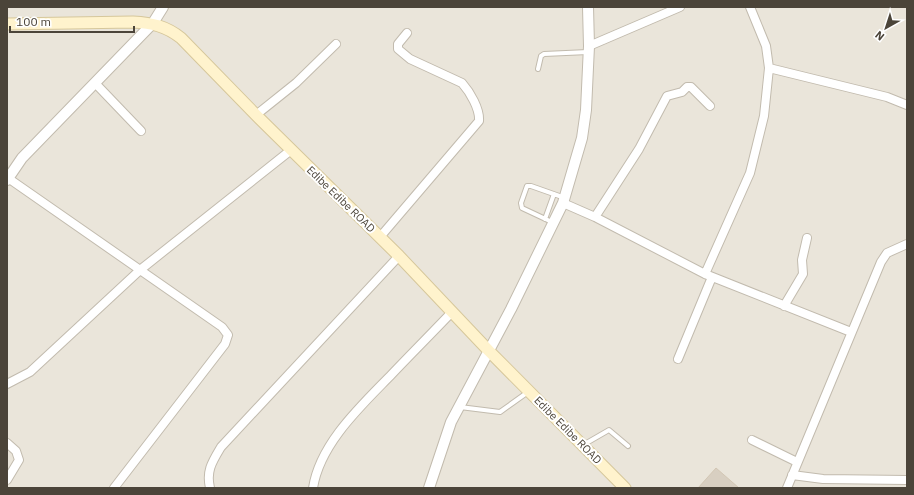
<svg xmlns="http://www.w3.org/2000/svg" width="914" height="495" viewBox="0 0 914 495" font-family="'IBM Plex Sans',sans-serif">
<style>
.residential{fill:#eae5da}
.building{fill:#d8cfc1;stroke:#d3c7b4}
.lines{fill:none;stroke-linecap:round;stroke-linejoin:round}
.service-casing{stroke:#c2bbae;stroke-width:6}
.minor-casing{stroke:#c2bbae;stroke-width:10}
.tertiary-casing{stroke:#c2bbae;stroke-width:12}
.secondary-casing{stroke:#d6c79b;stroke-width:13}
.service{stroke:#fff;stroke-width:4}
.minor{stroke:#fff;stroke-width:8}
.tertiary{stroke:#fff;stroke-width:10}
.secondary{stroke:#fff3cd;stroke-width:11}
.labels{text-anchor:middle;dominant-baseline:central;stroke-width:4;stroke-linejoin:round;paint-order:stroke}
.street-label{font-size:11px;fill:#4b4439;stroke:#fff}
</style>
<rect width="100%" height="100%" fill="#f6f3ec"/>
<path class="residential" d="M7,7H907V488H7Z"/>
<path class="building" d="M716,468L739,488H698Z"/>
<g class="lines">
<g class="service-casing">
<path id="service" d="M538,69L541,56L544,54L588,52
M545,219L554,194
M554,223L522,208L521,203L527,186H531L565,198
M460,407L500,412L528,392
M583,445L609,430L628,446"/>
</g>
<g class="minor-casing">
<path id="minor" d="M589,46L680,7
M769,68L887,97L907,105
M95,83L141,131
M256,115L296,83L336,44
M8,178L222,327L228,335L225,344L114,488
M563,203L595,217L705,274L851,332
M595,217L639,149L667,96L682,92L687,87H691L710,106
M380,237L479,121C480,109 470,92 462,83L410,59L398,49V44L407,33
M705,274L750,173L764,116L769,68L766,46L750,7
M784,306L803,274L802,260L807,238
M678,359L712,277
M7,384L30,372L140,270L291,150
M752,440L797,462
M7,443L16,451L19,460L7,480
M792,475L823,479L907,480
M210,488C206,471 212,462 221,447L399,256
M313,488C320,443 362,405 392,374C412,353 432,333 452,312
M787,488L881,262L887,253L907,244"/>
</g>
<g class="tertiary-casing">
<path id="tertiary" d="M7,180L22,158L153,23L163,7
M429,488L451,422L511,309L563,203L582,138L586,110L589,46L588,7"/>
</g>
<g class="secondary-casing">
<path id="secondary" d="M7,24L133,22C152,23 166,26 181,38L256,115L399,256L489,351L625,488"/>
</g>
<use href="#service" class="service"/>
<use href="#minor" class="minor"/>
<use href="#tertiary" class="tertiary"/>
<use href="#secondary" class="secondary"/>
</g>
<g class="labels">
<g class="street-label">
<text transform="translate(341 199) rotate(44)">Edibe Edibe ROAD</text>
<text transform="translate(568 430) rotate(45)">Edibe Edibe ROAD</text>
</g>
</g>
<rect width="914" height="495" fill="none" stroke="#4b4439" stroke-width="16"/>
<g transform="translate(886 28) rotate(219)" stroke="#ffffff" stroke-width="3" paint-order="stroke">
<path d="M0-3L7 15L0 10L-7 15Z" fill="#4b4439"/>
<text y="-6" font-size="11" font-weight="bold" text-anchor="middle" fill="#4b4439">N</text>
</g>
<path d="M10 26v6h124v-6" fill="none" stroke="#4b4439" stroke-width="2"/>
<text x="16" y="26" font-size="12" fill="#4b4439" stroke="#ffffff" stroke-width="3" paint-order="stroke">100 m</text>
</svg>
